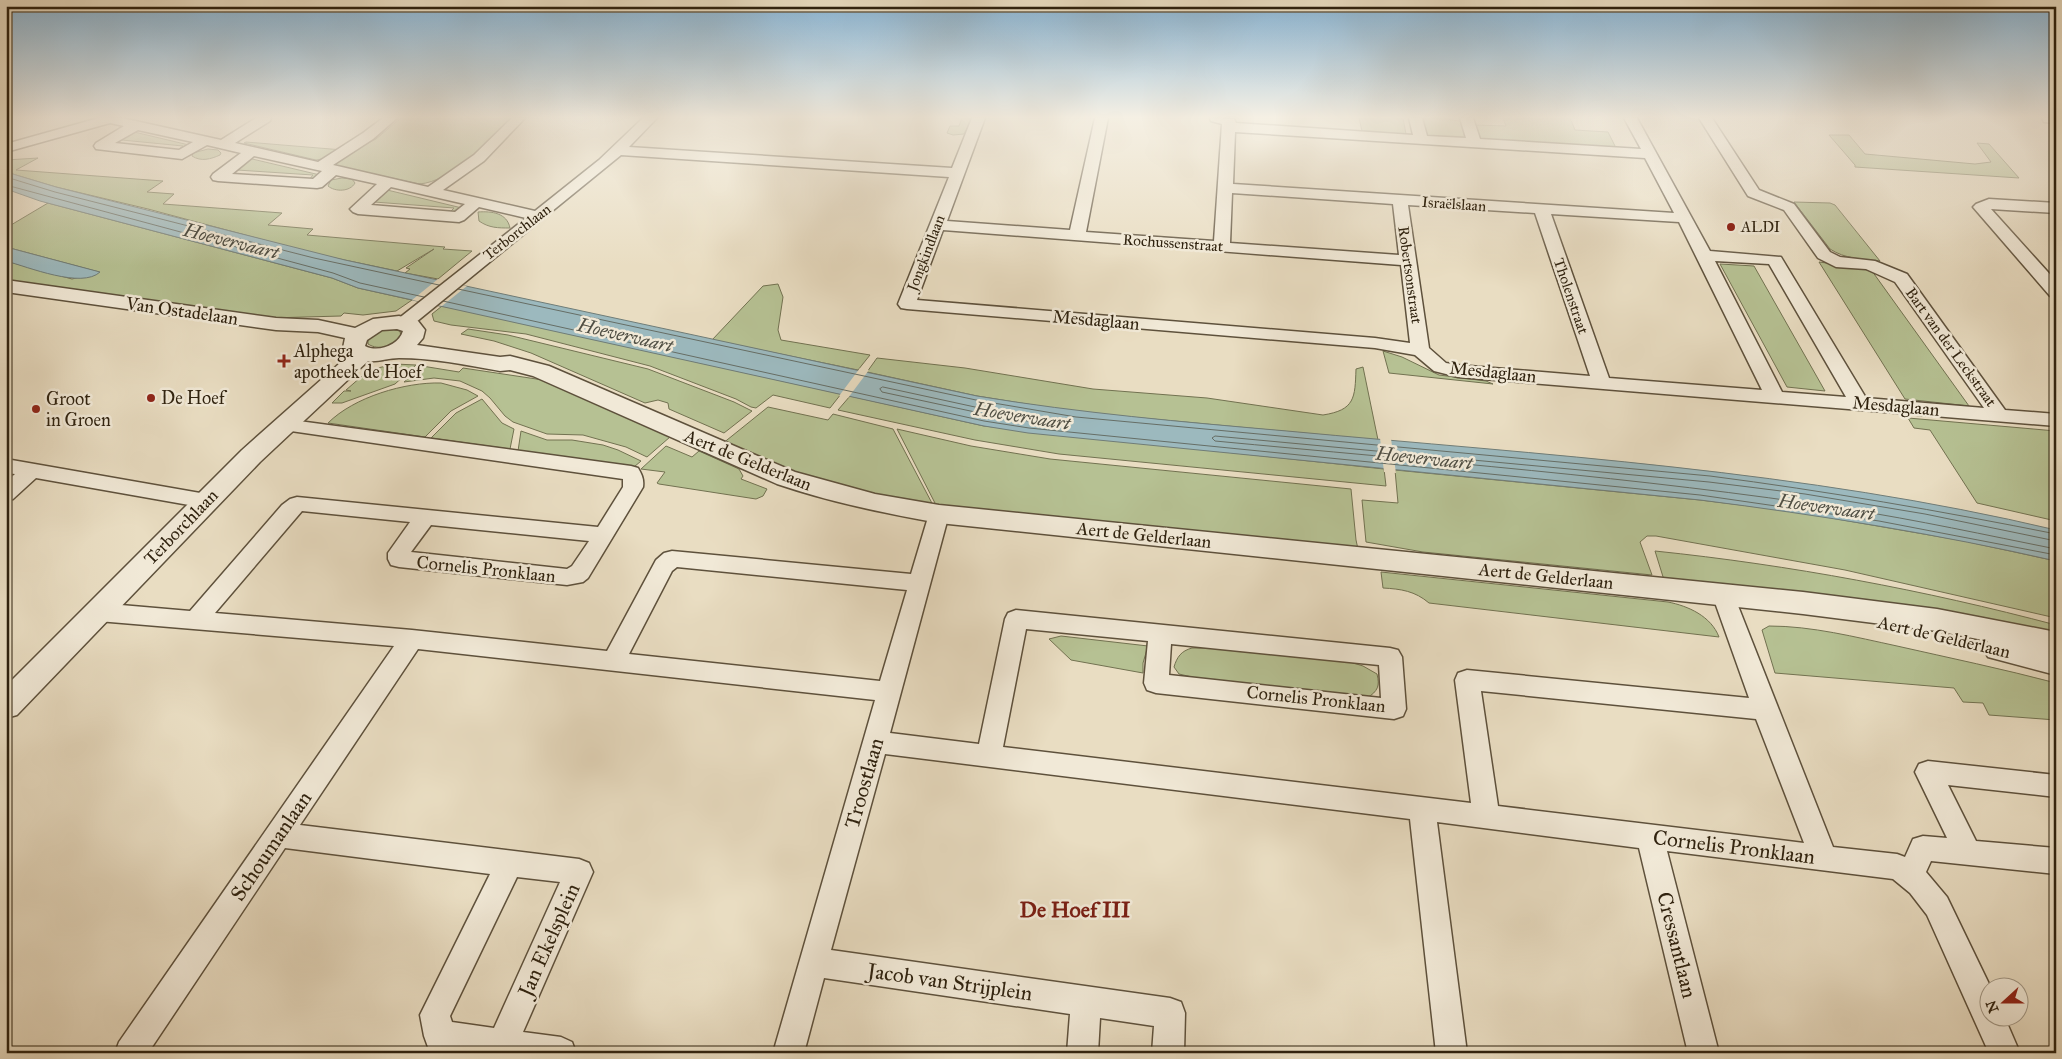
<svg xmlns="http://www.w3.org/2000/svg" width="2062" height="1059" viewBox="0 0 2062 1059" font-family="'IM FELL Great Primer',serif">
<style>
.green{fill:#b6c193;stroke:#727251}
.water{fill:#9cb9be;stroke:#707d78}
.pier{fill:#e9ddc2}
.lines{fill:none;stroke-linecap:round;stroke-linejoin:round}
.shore{stroke:#666e66;stroke-width:1}
.minor-casing{stroke:#5e513c;stroke-width:3}
.tertiary-casing{stroke:#5e513c;stroke-width:3}
.minor{fill:#f1e9d7;fill-rule:evenodd}
.tertiary{fill:#f1e9d7;fill-rule:evenodd}
.poi-dot{fill:#8f2418;stroke:#f1e9d7;stroke-width:2}
.labels{text-anchor:middle;dominant-baseline:central;stroke-width:5;stroke-linejoin:round;paint-order:stroke}
.far-street-label{font-size:15px;fill:#2f220f;stroke:#f1e9d7}
.far-poi-label{font-size:15px;fill:#2f220f;stroke:#f1e9d7;text-anchor:start}
.street-label{font-size:18px;fill:#2f220f;stroke:#f1e9d7}
.poi-label{font-size:18px;fill:#2f220f;stroke:#f1e9d7;text-anchor:start}
.water-label{font-size:19px;font-style:italic;fill:#504f44;stroke:#f1e9d7}
.near-street-label{font-size:21px;fill:#2f220f;stroke:#f1e9d7}
.near-neighbourhood-label{font-size:22px;font-weight:bold;fill:#7a1f14;stroke:#f1e9d7}
</style>
<rect width="100%" height="100%" fill="#e9ddc2"/>
<filter id="stains"><feTurbulence type="fractalNoise" baseFrequency=".004" numOctaves="4"/><feColorMatrix values="0 0 0 0 .2 0 0 0 0 .09 0 0 0 0 .02 0 0 0 .5 -.17"/></filter>
<radialGradient id="worn" r=".72"><stop offset=".6" stop-color="#630" stop-opacity="0"/><stop offset="1" stop-color="#630" stop-opacity=".3"/></radialGradient>
<path class="green" d="M401,118H511C489,140 452,182 419,184L337,166L336,163L344,155L376,139Z
M962,118H972L964,134L953,135L947,133L950,126H959Z
M1359,118H1403L1406,134L1362,131Z
M1420,118H1450V120L1462,121L1467,141L1424,138Z
M1503,118H1570L1575,130L1608,132L1616,148L1479,139L1475,125L1506,126Z
M130,131L189,145L179,152H175L183,146L122,140L112,146H107Z
M1829,135H1849L1865,154L1975,164L1991,162L1977,143L1989,144L2019,178L1855,167V165Z
M246,142L343,150L328,158L316,160L244,143Z
M208,149L218,150L221,153L220,155C211,159 201,162 192,156L193,153Z
M38,158L16,170L163,181L147,192L174,194L163,204L282,213L268,225L313,229L307,235L445,247L443,249L472,251L438,279L405,273L410,269L406,268L434,249L397,271L316,254L148,209L56,187L6,172V160Z
M248,158L320,175L312,181H308L313,175L237,170L230,176H224Z
M342,178L352,179L355,183C350,192 335,192 328,186L331,180Z
M383,189L462,208L455,215L448,214L454,208L374,202Z
M1794,202L1830,203L1835,205L1880,261C1862,259 1845,259 1830,249Z
M48,203L332,278L358,288L412,300L396,311L363,315L344,313L341,316L270,318L6,281V261L72,279L99,272L6,247V223L11,225Z
M478,212C492,211 507,213 510,228C498,228 489,228 479,221Z
M1819,262L1850,266L1872,271L1969,406L1905,399Z
M1720,264L1754,266L1825,391L1787,387Z
M778,284L783,297L778,330L781,340L870,355L858,370L712,340L763,286Z
M442,306L477,313L841,394L830,408L773,395L756,408L751,407L736,399L650,366L526,334L451,325L434,321L432,314Z
M392,329L400,331L401,337C393,346 379,351 368,344V339L381,330Z
M468,329L508,335L648,369L734,402L752,411L724,433L669,409L668,403L658,400L645,403L531,353L494,341L461,334Z
M1383,351L1402,357L1439,375L1486,381L1493,384L1389,373Z
M877,358L965,368L1093,389L1207,398L1323,415C1355,410 1355,398 1356,369L1363,367L1378,440L1077,412L977,396L867,372Z
M395,364L416,365L395,384L342,403H332L344,391H351L346,390L369,370Z
M422,366L459,372L463,368L543,380L670,437L647,457L626,447L583,435L547,434L513,422L505,416L490,398L482,391L460,381L434,378L404,382Z
M441,383L467,390L478,396L451,411L425,437L328,423C354,397 405,382 441,383Z
M850,396L984,426L1384,469L1386,486L1059,454L975,440L838,410Z
M482,399L502,423L514,429L510,449L431,438L456,413Z
M768,407L828,420L833,414L893,429L934,507L905,502L801,476L722,444Z
M1908,418L2056,431V521L1977,503L1930,430L1914,428Z
M897,429L971,446L1050,459L1351,489L1356,540L1358,549L937,507Z
M521,431L547,440H572L603,445L618,450L641,461L634,467L518,451Z
M666,446L692,457L699,451L739,469L743,476L741,479L767,489L763,496L756,499L659,484L657,483L665,472L641,469Z
M1395,470L1700,500L1791,511L1964,541L2056,561V618L1845,570L1656,536H1647L1640,542L1652,575L1423,552L1366,542L1362,500L1398,503Z
M1655,551C1790,565 1924,590 2056,625V636L1664,580Z
M1381,572L1668,602C1688,606 1711,616 1719,637L1429,603C1415,591 1401,589 1383,588Z
M1769,626C1812,626 1855,637 1897,646C1950,658 2003,669 2056,683V720L1989,715L1983,703L1963,702L1954,688L1775,673L1762,630Z
M1061,636L1148,646L1143,663V673L1071,660L1049,639Z
M1192,648H1216L1350,662L1363,666L1377,674C1380,686 1378,691 1367,698L1235,687L1179,674L1174,667C1177,657 1181,651 1192,648Z"/>
<path class="water" d="M6,172L56,187L345,260L977,396C1080,413 1183,422 1287,431C1544,455 1803,470 2056,530V561C1938,534 1819,515 1700,500L1028,433L984,426L358,288L332,278L40,201L6,189Z
M6,247L100,272C82,289 28,267 6,261Z"/>
<path class="pier" d="M438,279L467,286L442,306L412,300Z
M860,368L869,370L848,398L839,396Z
M1380,438L1391,439L1396,473L1384,472Z"/>
<g class="lines">
<path class="shore" d="M6,177L55,192L314,258L439,285
M6,185L333,273L360,283L424,297
M458,289L976,400L1076,417L1710,476C1826,491 1941,511 2056,534
M443,301L984,421L1029,428L1700,495L1879,521L2056,555
M883,387L975,407L1054,420L1056,422L1054,425L989,415L882,392L880,389Z
M2056,541L1925,514L1805,494L1709,482L1215,436L1212,438L1215,441C1426,461 1637,477 1847,509C1917,520 1986,535 2056,549"/>
<g class="minor-casing">
<path id="minor" d="M99,118H122L221,140L256,118H271L270,121L235,143L318,162L363,133L383,118H397L373,139L333,165L428,187L474,155L512,118H525L484,161L443,190L535,211L599,160L643,118H657L629,147L952,168L972,118H985L947,221L1070,230L1095,118H1108L1086,232L1214,241L1222,124L1211,121L1210,118L1234,119L1236,123L1413,135L1409,118H1422L1427,136L1466,138L1460,118H1473L1480,139L1641,149L1624,118H1637L1710,251L1781,257L1866,398L1984,408L1895,282L1866,269L1836,267L1818,258L1784,210L1748,196L1699,118H1712L1759,190L1794,204L1830,252L1840,257L1875,261L1907,274L2005,410L2056,414V426L1458,377L1434,371L1415,355L1375,348L907,309L901,308L898,304L949,177L621,155L410,327L404,328L398,327L395,323L398,319L526,218L479,207L464,220L459,222L358,214L353,212L350,209L377,184L336,175L322,187L317,188L218,181L213,180L211,177L213,174L241,153L207,145L182,159L96,149L94,146L96,143L124,126L110,123L6,152V144ZM138,130L193,142L179,150L115,143ZM1235,132L1645,158L1674,213L1233,184ZM254,156L322,171L313,179L232,174ZM391,187L465,204L455,212L371,205ZM1232,193L1393,204L1399,255L1230,243ZM1408,205L1535,213L1590,376L1458,365L1446,363L1429,348ZM1551,214L1679,222L1762,390L1609,378ZM943,230L1401,265L1410,343L1375,338L917,300ZM1715,261L1769,264L1846,397L1782,392Z
M1989,199L2056,203V213L1991,209L2056,281V297L2050,296L1973,207L1976,204Z
M284,419L631,466L638,468C642,475 644,479 643,487L588,578L583,582L567,585L399,567L391,565L388,559V553L410,522L302,511L215,613L412,630L607,651L656,560L664,553L672,551L911,574L929,514L932,509L939,507L946,509L949,514L890,733L979,744L1005,619L1008,613L1016,610L1390,648L1398,650L1402,657L1406,709L1403,716L1394,719L1156,693L1147,690L1144,683L1148,641L1026,629L1003,747L1471,803L1455,680L1458,673L1467,670L1749,698L1712,594L1715,588L1723,586L1731,588L1833,847L1897,854L1905,857L1913,839L1923,836L1947,838L1915,772L1919,764L1928,761L2056,775V797L1948,785L1976,841L2056,848V874L1931,861L1926,872L1947,897L1990,986V1016H2004L2020,1053H1989L1927,915L1910,893L1893,879L1667,851L1719,1053H1688L1639,848L1437,822L1467,1053H1436L1410,819L885,754L831,950L1170,998L1181,1002L1185,1013L1184,1053H1152L1154,1026L1100,1018L1098,1053H1067L1070,1014L824,978L804,1053H773L875,700L418,649L300,825L579,859L589,863L593,872L523,1032L561,1037L572,1042L576,1053H450L428,1047L424,1036L420,1015L490,874L285,848L148,1053H115L119,1042L394,646L98,621L90,618L87,612L90,606L98,603L190,611L282,505L290,499L297,497L598,527L623,487V479L277,429L274,425L277,421ZM431,525L589,541L572,566L567,569L411,552ZM677,567L907,590L880,681L629,654L672,571ZM1171,644L1379,665L1381,698L1169,675ZM1481,691L1756,719L1804,843L1498,806ZM517,877L560,882L494,1028L452,1022L450,1016Z
M6,459L206,494L213,496L216,501L213,506L206,508L36,478L13,499L6,501V482L15,474L6,473Z"/>
</g>
<g class="tertiary-casing">
<path id="tertiary" d="M2042,118H2056V123L2044,122Z
M6,280L276,318L318,320L355,328L373,319L399,316L418,321L425,330L423,338L417,345L500,357L510,356L549,366L795,472L875,494L939,505L1803,592L1937,609L2056,632V675L1988,657L1983,649L1988,641L1937,631L1803,614L939,523C884,513 830,502 777,484L533,376L510,370L500,371C467,365 433,358 399,358C389,358 379,362 368,361L260,462L17,715L6,718V686L242,450L349,355L343,348L345,338L318,332L276,330L6,292ZM397,329L403,331C399,345 378,353 365,346L367,340L382,330Z"/>
</g>
<use href="#minor" class="minor"/>
<use href="#tertiary" class="tertiary"/>
</g>
<linearGradient id="sky" x2="0" y2="1"><stop stop-color="#89b6d7"/><stop offset="0.44" stop-color="#f5f0e4"/><stop offset="1" stop-color="#f5f0e4" stop-opacity="0"/></linearGradient>
<rect width="2062" height="266" fill="url(#sky)"/>
<g class="poi-dot">
<circle cx="1731" cy="227" r="5"/>
<path d="M281.5 353.5h5v5h5v5h-5v5h-5v-5h-5v-5h5z"/>
<circle cx="151" cy="398" r="5"/>
<circle cx="36" cy="409" r="5"/>
</g>
<g class="labels">
<g class="far-street-label">
<text transform="translate(1454 204) rotate(4)">Israëlslaan</text>
<text transform="translate(517 232) rotate(-38)">Terborchlaan</text>
<text transform="translate(1173 243) rotate(4)">Rochussenstraat</text>
<text transform="translate(926 253) rotate(-69)">Jongkindlaan</text>
<text transform="translate(1410 275) rotate(82)">Robertsonstraat</text>
<text transform="translate(1571 296) rotate(71)">Tholenstraat</text>
<text transform="translate(1951 347) rotate(54)">Bart van der Leckstraat</text>
</g>
<g class="far-poi-label">
<text x="1741" y="227">ALDI</text>
</g>
<g class="street-label">
<text transform="translate(182 311) rotate(8)">Van Ostadelaan</text>
<text transform="translate(1096 320) rotate(5)">Mesdaglaan</text>
<text transform="translate(1493 372) rotate(6)">Mesdaglaan</text>
<text transform="translate(1896 406) rotate(5)">Mesdaglaan</text>
<text transform="translate(748 460) rotate(22)">Aert de Gelderlaan</text>
<text transform="translate(181 527) rotate(-46)">Terborchlaan</text>
<text transform="translate(1144 535) rotate(6)">Aert de Gelderlaan</text>
<text transform="translate(486 569) rotate(6)">Cornelis Pronklaan</text>
<text transform="translate(1546 576) rotate(6)">Aert de Gelderlaan</text>
<text transform="translate(1944 637) rotate(13)">Aert de Gelderlaan</text>
<text transform="translate(1316 699) rotate(6)">Cornelis Pronklaan</text>
</g>
<g class="poi-label">
<text x="294" y="351">Alphega<tspan x="294" dy="21">apotheek de Hoef</tspan></text>
<text x="161" y="398">De Hoef</text>
<text x="46" y="399">Groot<tspan x="46" dy="21">in Groen</tspan></text>
</g>
<g class="water-label">
<text transform="translate(231 241) rotate(14)">Hoevervaart</text>
<text transform="translate(625 335) rotate(13)">Hoevervaart</text>
<text transform="translate(1022 416) rotate(9)">Hoevervaart</text>
<text transform="translate(1424 458) rotate(6)">Hoevervaart</text>
<text transform="translate(1826 507) rotate(8)">Hoevervaart</text>
</g>
<g class="near-street-label">
<text transform="translate(864 783) rotate(-74)">Troostlaan</text>
<text transform="translate(271 846) rotate(-56)">Schoumanlaan</text>
<text transform="translate(1734 847) rotate(7)">Cornelis Pronklaan</text>
<text transform="translate(549 940) rotate(-66)">Jan Ekelsplein</text>
<text transform="translate(1677 945) rotate(76)">Cressantlaan</text>
<text transform="translate(950 982) rotate(8)">Jacob van Strijplein</text>
</g>
<g class="near-neighbourhood-label">
<text x="1075" y="909">De Hoef III</text>
</g>
</g>
<rect width="2062" height="1059" fill="none" stroke="#e9ddc2" stroke-width="25"/>
<rect x="8" y="8" width="2047" height="1044" fill="none" stroke="#2f220f" stroke-width="2.5"/>
<rect x="12" y="12" width="2037" height="1034" fill="none" stroke="#2f220f"/>
<g transform="translate(2004 1002) rotate(249)"><circle r="24" fill="#f1e9d7" stroke="#a39987"/>
<path d="M0-4L9 19L0 12L-9 19Z" fill="#8f2418"/>
<text y="-8" font-size="14" font-weight="bold" text-anchor="middle" fill="#2f220f">N</text>
</g>
<rect width="100%" height="100%" filter="url(#stains)"/>
<rect width="100%" height="100%" fill="url(#worn)"/>
</svg>
